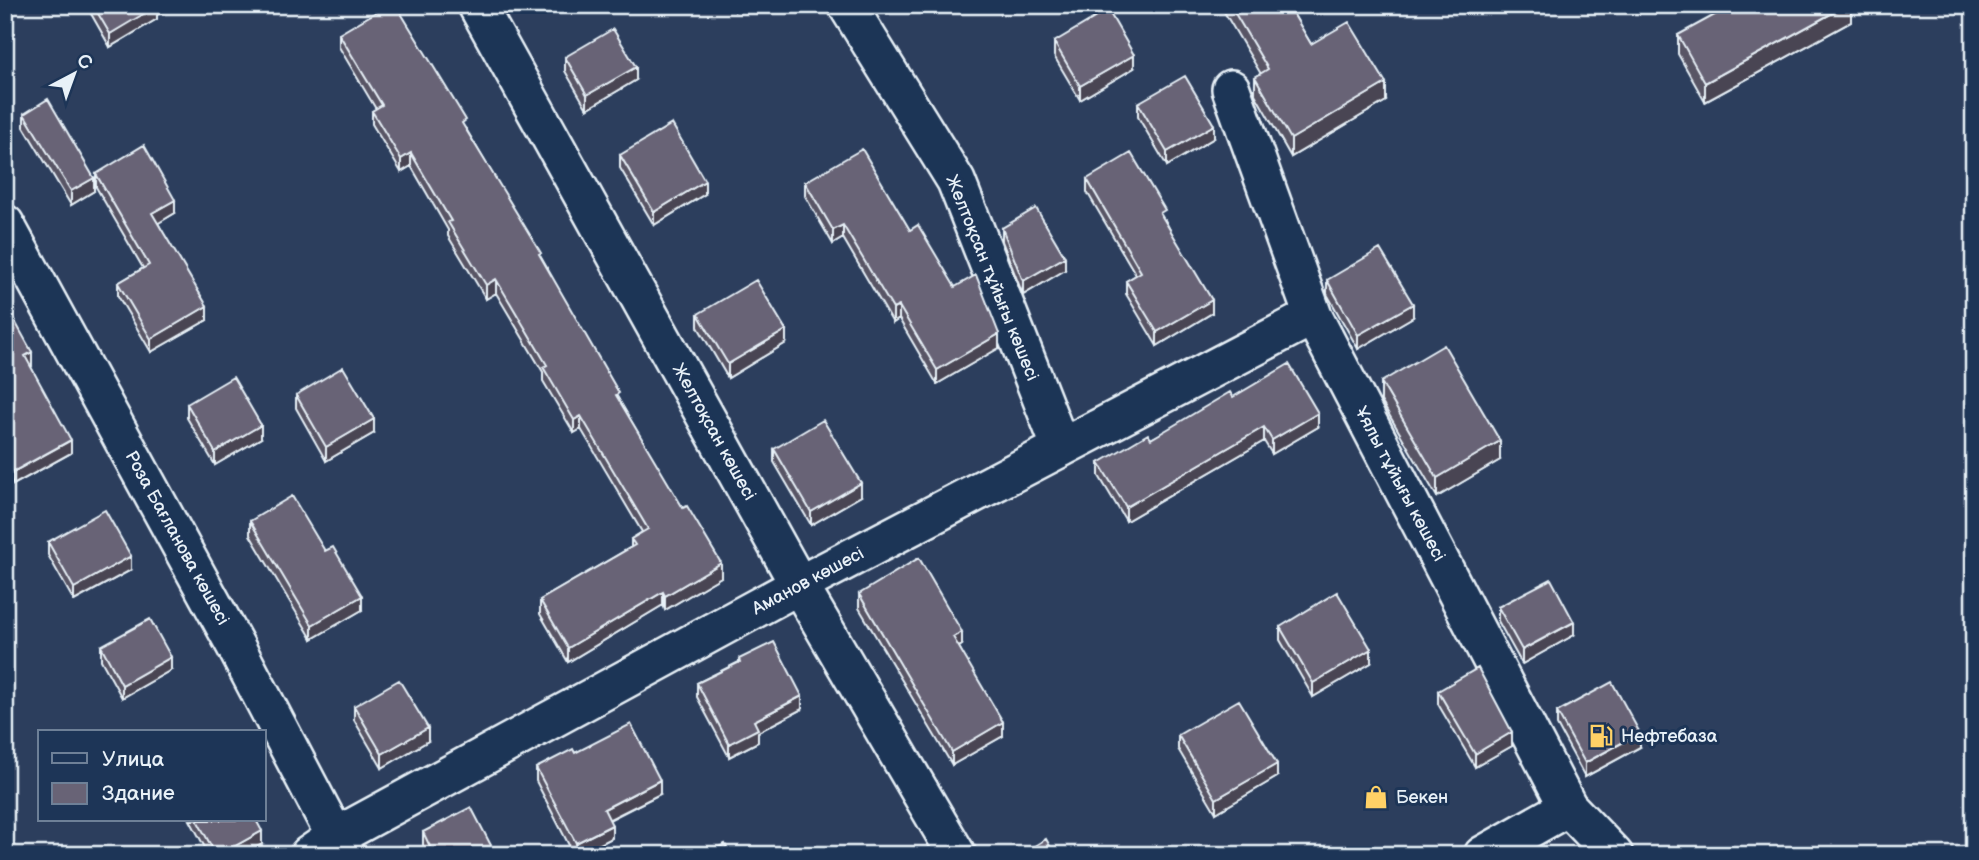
<svg xmlns="http://www.w3.org/2000/svg" width="1979" height="860" viewBox="0 0 1979 860" font-family="'Balsamiq Sans',sans-serif">
<style>
.lines{fill:none;stroke-linecap:round;stroke-linejoin:round}
.minor-casing{stroke:#e8f1f8;stroke-width:42}
.minor{stroke:#1d3557;stroke-width:37}
.wall{fill:#595565;stroke:#e8f1f8;stroke-width:2}
.shaded-wall{fill:#494553;stroke:#e8f1f8;stroke-width:2}
.building{fill:#686376;stroke:#e8f1f8;stroke-width:2}
.labels{text-anchor:middle;dominant-baseline:central;stroke-width:6;stroke-linejoin:round;paint-order:stroke}
.street-label{font-size:18px;fill:#e8f1f8;stroke:#1d3557}
.poi-label{font-size:18px;fill:#e8f1f8;stroke:#1d3557;text-anchor:start}
</style>
<rect width="100%" height="100%" fill="#2c3e5d"/>
<filter id="ink" filterUnits="userSpaceOnUse"><feTurbulence type="fractalNoise" baseFrequency=".0143" numOctaves="2"/><feDisplacementMap in="SourceGraphic" scale="14" xChannelSelector="R" yChannelSelector="G"/><feConvolveMatrix kernelMatrix="1 2 1 2 8 2 1 2 1" color-interpolation-filters="sRGB"/></filter>
<g filter="url(#ink)">
<g class="lines">
<g class="minor-casing">
<path id="minor" d="M477,5L799,585L957,855
M847,5L956,181L1061,448
M1231,89L1313,316L1568,807L1614,855
M5,224L235,645L345,855
M309,855L335,837L799,585L1313,316
M1483,855L1568,807"/>
</g>
<use href="#minor" class="minor"/>
</g>
<path class="wall" d="M86,5H174L157,15V19L110,47Z
M1220,5H1288L1311,44L1386,101L1291,157L1255,94V77L1261,74Z
M1851,5V22L1705,102L1678,54V35Z
M339,34L466,129L541,258L619,400L721,577L665,610L663,605L568,662L540,614V600L631,547V539L642,532L581,429L574,433L543,381V372L496,293L486,299L448,236V230L411,166L401,172L372,124V111L376,109L339,47Z
M1054,42L1134,68L1080,100L1054,56Z
M565,57L636,80L587,109L565,71Z
M1138,103L1214,138L1167,166L1138,117Z
M24,114L94,191L71,205L24,127Z
M620,155L705,194L654,225L620,168Z
M96,174L175,213L158,223L207,320L151,352L118,296V283L143,268L96,187Z
M1087,179L1165,220L1212,313L1157,346L1126,294V281L1136,275L1087,192Z
M805,182L910,230L955,287L999,348L937,384L899,319L893,323L843,238L833,244L805,196Z
M1002,228L1065,270L1023,295L1002,241Z
M1327,280L1413,317L1358,349L1327,294Z
M5,308L32,366L31,367L71,453L13,485L5,472Z
M698,314L786,343L728,378L698,327Z
M1381,382L1500,460L1437,497L1381,401Z
M296,395L374,433L326,461L296,408Z
M1233,397L1318,427L1272,454L1264,441L1126,521L1099,476V463L1151,439Z
M187,404L261,438L215,465L187,418Z
M774,449L861,496L811,525L774,462Z
M250,521L325,551L362,610L312,639L250,535Z
M48,542L131,570L74,601L48,555Z
M859,594L962,645L959,647L1003,736L952,765L859,608Z
M1498,607L1574,635L1522,664L1498,621Z
M1280,627L1371,663L1313,697L1280,640Z
M101,646L171,670L122,698L101,660Z
M739,659L802,709L758,732V742L729,757L697,697V683L739,662Z
M1438,691L1512,746L1475,767L1438,704Z
M354,706L428,741L382,768L354,720Z
M1557,712L1640,747L1585,777L1557,725Z
M1178,735L1277,777L1216,813L1178,749Z
M575,753L660,794L609,820L612,838L579,855H574L536,781V768Z
M190,820H256L262,844L243,855H209Z
M423,832L496,855H428L423,845Z"/>
<path class="shaded-wall" d="M155,5H174L157,15V19L110,47V34Z
M735,5H744L735,11Z
M1847,5H1851V22L1705,102V83Z
M1134,55V68L1080,100V86Z
M636,67V80L587,109V95Z
M1386,83V101L1291,157V139Z
M1214,125V138L1167,166V152Z
M411,153V166L401,172V159Z
M94,178V191L71,205V191Z
M705,181V194L654,225V212Z
M175,200V213L152,227V213Z
M843,225V238L833,244V230Z
M1065,257V270L1023,295V281Z
M496,279V293L486,299V285Z
M1212,300V313L1157,346V332Z
M1413,304V317L1358,349V335Z
M207,306V320L151,352V339Z
M899,306V319L893,323V309Z
M786,330V343L728,378V364Z
M999,334V348L937,384V370Z
M32,352V366L25,370V356Z
M1318,413V427L1272,454V440Z
M581,416V429L574,433V420Z
M374,419V433L326,461V447Z
M261,425V438L215,465V452Z
M1264,427V441L1126,521V507Z
M71,440V453L13,485V472Z
M1500,441V460L1437,497V478Z
M861,483V496L811,525V512Z
M131,556V570L74,601V588Z
M721,563V577L665,610V596Z
M663,592V605L568,662V648Z
M362,596V610L312,639V625Z
M1574,622V635L1522,664V650Z
M962,632V645L953,650V637Z
M1371,649V663L1313,697V683Z
M171,657V670L122,698V685Z
M802,696V709L758,732V742L729,757V744L754,721Z
M1003,722V736L952,765V752Z
M428,728V741L382,768V754Z
M1512,732V746L1475,767V754Z
M1640,733V747L1585,777V763Z
M1277,764V777L1216,813V799Z
M660,780V794L604,822V809Z
M612,825V838L579,855H576V843Z
M262,831V844L243,855H219Z"/>
<path class="building" d="M93,5H157V6L110,34Z
M388,5H396L466,120L462,123L541,253L539,254L619,393L616,395L683,508L687,506L721,563L665,596L663,592L568,648L540,600L635,545L631,539L648,529L581,416L574,420L543,367L547,365L496,279L486,285L448,222L451,221L411,153L401,159L372,111L382,105L339,34Z
M1230,5H1288L1311,44L1349,22L1386,83L1291,139L1255,77L1268,69Z
M1733,5H1847L1705,83L1678,35Z
M1108,10L1134,55L1080,86L1054,42Z
M613,29L636,67L587,95L565,57Z
M1185,76L1214,125L1167,152L1138,103Z
M48,99L94,178L71,191L24,114Z
M672,124L705,181L654,212L620,155Z
M144,145L175,200L152,213L207,306L151,339L118,283L149,265L96,174Z
M862,149L910,230L918,225L955,287L976,275L999,334L937,370L899,306L893,309L843,225L833,230L805,182Z
M1131,153L1165,210L1160,213L1212,300L1157,332L1126,281L1141,272L1087,179Z
M1036,208L1065,257L1023,281L1002,228Z
M1380,249L1413,304L1358,335L1327,280Z
M756,280L786,330L728,364L698,314Z
M7,307L32,352L25,356L71,440L13,472L5,458V308Z
M1444,345L1500,441L1437,478L1381,382Z
M1289,364L1318,413L1272,440L1264,427L1126,507L1099,463L1148,434L1151,439L1230,392L1233,397Z
M343,367L374,419L326,447L296,395Z
M233,377L261,425L215,452L187,404Z
M823,420L861,483L811,512L774,449Z
M292,496L325,551L333,547L362,596L312,625L250,521Z
M105,510L131,556L74,588L48,542Z
M919,558L962,632L953,637L1003,722L952,752L859,594Z
M1551,579L1574,622L1522,650L1498,607Z
M1337,592L1371,649L1313,683L1280,627Z
M150,619L171,657L122,685L101,646Z
M774,642L802,696L754,721L758,729L729,744L697,683L740,662L739,659Z
M1478,668L1512,732L1475,754L1438,691Z
M399,680L428,728L382,754L354,706Z
M1612,682L1640,733L1585,763L1557,712Z
M1239,700L1277,764L1216,799L1178,735Z
M631,724L660,780L604,809L612,825L576,843L536,768L573,749L575,753Z
M471,807L496,855H434L423,832Z
M197,820H256L262,831L219,855H216Z
M1046,839L1055,855H1020Z
M725,844L730,855H704Z"/>
</g>
<defs>
<g id="fuel-bare" transform="scale(1.89)"><path d="M-5.5-6h7V0h2V4h1.3V-2.5L3-4.5l.8-.8L6-3V5H2.5V1h-1V6h-7ZM-4.2-4.7v3.2H.2V-4.7Z" fill="#ffd166" stroke="#1d3557" stroke-width="2.5" paint-order="stroke"/></g>
<g id="shop-bare" transform="scale(1.89)"><path d="M-5-2.5h2.3a2.7 3.5 0 0 1 5.4 0H5L5.5 6h-11ZM-1.5-2.5h3a1.5 2.3 0 0 0-3 0Z" fill="#ffd166" stroke="#1d3557" stroke-width="2.5" paint-order="stroke"/></g>
</defs>
<g fill-rule="evenodd">
<use href="#fuel-bare" x="1601" y="736"/>
<use href="#shop-bare" x="1376" y="797"/>
</g>
<g class="labels">
<g class="street-label">
<text transform="translate(992 278) rotate(68)">Желтоқсан тұйығы көшесі</text>
<text transform="translate(714 432) rotate(61)">Желтоқсан көшесі</text>
<text transform="translate(1400 484) rotate(62)">Ұялы тұйығы көшесі</text>
<text transform="translate(177 538) rotate(61)">Роза Бағланова көшесі</text>
<text transform="translate(808 581) rotate(-28)">Аманов көшесі</text>
</g>
<g class="poi-label">
<text x="1621" y="736">Нефтебаза</text>
<text x="1396" y="797">Бекен</text>
</g>
</g>
<rect width="1979" height="860" fill="none" stroke="#1d3557" stroke-width="28"/>
<rect x="14" y="14" width="1951" height="832" fill="none" stroke="#e8f1f8" stroke-width="2.5" filter="url(#ink)"/>
<rect x="38" y="730" width="228" height="91" fill="#1d3557" stroke="#6e8097" stroke-width="2"/>
<rect x="52" y="753" width="35" height="10" fill="#1d3557" stroke="#6e8097" stroke-width="2"/>
<text x="102" y="766" font-size="21" fill="#e8f1f8">Улица</text>
<rect x="52" y="783" width="35" height="21" fill="#686376" stroke="#6e8097" stroke-width="2"/>
<text x="102" y="800" font-size="21" fill="#e8f1f8">Здание</text>
<g transform="translate(74 74) rotate(41)" stroke="#1d3557" stroke-width="5" paint-order="stroke">
<path d="M0-5L12 26L0 18L-12 26Z" fill="#e8f1f8"/>
<text y="-10" font-size="19" font-weight="bold" text-anchor="middle" fill="#e8f1f8">С</text>
</g>
</svg>
